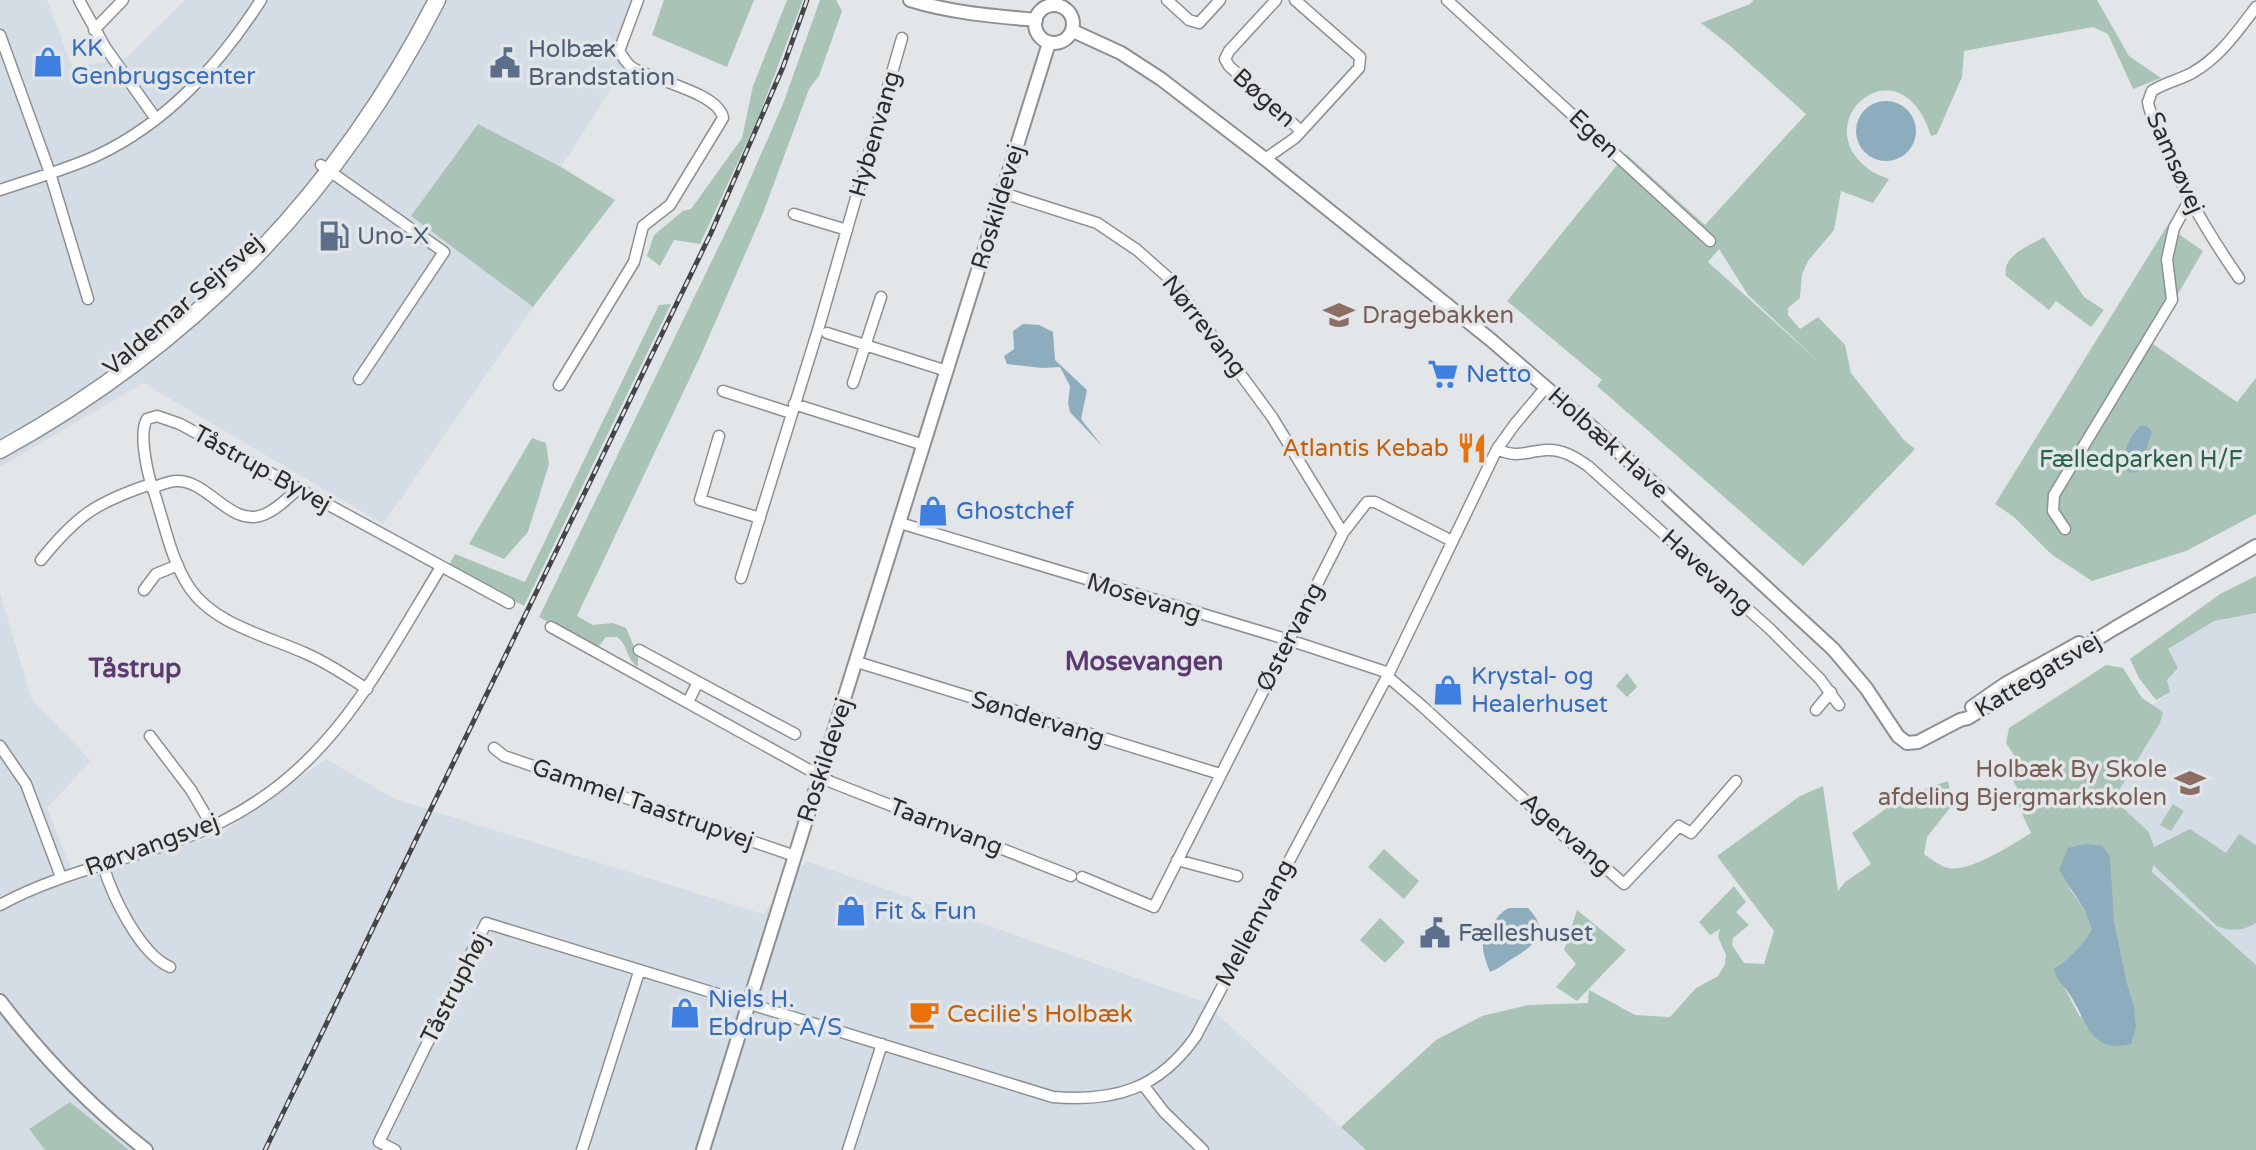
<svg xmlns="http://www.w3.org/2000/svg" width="2256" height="1150" viewBox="0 0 2256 1150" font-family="'Varela Round',sans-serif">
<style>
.built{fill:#d4dce5}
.green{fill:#a9c4b7;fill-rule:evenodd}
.water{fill:#8dacbd}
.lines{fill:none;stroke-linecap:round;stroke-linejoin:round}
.minor-casing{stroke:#8d9092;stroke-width:13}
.tertiary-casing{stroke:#8d9092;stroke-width:16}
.primary-casing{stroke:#8d9092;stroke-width:19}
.minor{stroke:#fff;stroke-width:10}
.tertiary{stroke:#fff;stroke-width:12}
.primary{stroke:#fff;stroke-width:16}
.rail-casing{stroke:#444546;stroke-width:5}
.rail{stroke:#e3e6e9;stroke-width:2.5;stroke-dasharray:8;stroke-linecap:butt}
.labels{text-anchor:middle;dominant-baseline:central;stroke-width:7;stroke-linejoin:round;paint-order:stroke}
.shop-label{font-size:24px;fill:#366cbe;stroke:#e3e6e9;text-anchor:start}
.service-label{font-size:24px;fill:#4e5e75;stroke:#e3e6e9;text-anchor:start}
.street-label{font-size:24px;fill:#2b2c2d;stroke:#e3e6e9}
.education-label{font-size:24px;fill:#785e54;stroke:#e3e6e9;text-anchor:start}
.food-label{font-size:24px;fill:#c56008;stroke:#e3e6e9;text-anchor:end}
.park-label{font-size:24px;fill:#29624b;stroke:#e3e6e9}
.neighbourhood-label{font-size:26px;font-weight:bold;fill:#5d3972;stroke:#e3e6e9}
</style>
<rect width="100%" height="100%" fill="#e3e6e9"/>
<path class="built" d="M0,0H47L72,67L125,59L185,0H644L627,46L631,58L561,167L478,124L510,291L533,307L383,524L143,383L0,467Z
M0,592L31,698L91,761L47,808L76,881L218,835L326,759L395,799L763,914L806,861L1204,1002L1366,1150H129L70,1102L29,1129L45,1150H0Z
M2256,613V965L2152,872L2155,849L2149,832L2123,808L2118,792L2160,723L2163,712L2152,705L2170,692L2167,680L2168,649L2214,621Z"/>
<path class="green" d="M664,0H754L727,67L652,35Z
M787,0H803L759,116L700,244L674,240L660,266L647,256L654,235L683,211L691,209L742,138L753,86Z
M820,0H836L842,11L819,76L809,89L763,213L700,357L577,616L593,625L613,623L626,628L638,656V667C625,658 629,646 617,637H606L598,647L558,624L550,623L539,617L737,209L783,104Z
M1754,0H2097L2129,56L2161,78L2133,89L2108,34L2093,27L1964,51L1962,77L1937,134L1931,136C1900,37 1803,124 1870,170C1875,174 1883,176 1889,179L1873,203L1841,191L1834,230L1808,261L1802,274L1800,298L1788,308V315L1800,329L1818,317L1845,345L1851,373L1904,440L1915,449L1803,566L1597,386L1602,380L1597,376L1507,301L1626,154L1705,225L1806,114L1729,45L1701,23L1750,4ZM1719,249L1748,295L1817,360L1708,262Z
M478,124L561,167L615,200L533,307L411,216Z
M2167,226L2203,251L2150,342L2237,402L2256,378V514L2186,551L2092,581L2051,554L2014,517L1995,504Z
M2044,237L2084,297L2104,310L2091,327L2056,301L2049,310L2006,276C2002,255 2028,247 2044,237Z
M671,304L524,606L448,567L455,554L525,582L659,305Z
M532,438L546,443L549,464L528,532L504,559L469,544Z
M2256,576V613L2214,621L2168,649L2178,668L2167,680L2170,692L2156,700L2139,678L2130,659L2220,594Z
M2106,665L2123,668L2142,698L2163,712L2160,723L2118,792L2123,808L2149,832L2154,847L2190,829L2226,853L2239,834L2256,845V923C2242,931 2232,932 2217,926L2153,865L2152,872L2256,965V1150H1366L1341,1127L1436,1040L1482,1016L1528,1005L1588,1003L1589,990L1635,1015L1670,1017L1696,988L1718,976L1725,964L1726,955L1718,937L1720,929L1710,935L1699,922L1734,886L1746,902L1736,912L1749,925L1733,938L1732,945L1744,963L1764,964L1774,931L1717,856L1800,796L1823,786L1838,891L1845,882L1871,864L1852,833L1905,795L1948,781L1953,804L1927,837L1924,854C1931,859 1940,866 1948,868C1969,873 2013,844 2031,833L2017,803L2020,794L2013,780L2015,757L2006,743L2009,728ZM2067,885C2093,915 2119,944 2127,984L2080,1017L2054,968L2099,937L2091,926L2084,909Z
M1627,673L1637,687L1627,697L1616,686Z
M2173,804L2184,811L2171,831L2160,825Z
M1384,849L1419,881L1404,899L1368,867Z
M1577,910L1626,950L1577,1001L1556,987L1576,964L1564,950Z
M1380,918L1405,942L1385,963L1360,940Z
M70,1102L129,1150H45L29,1129Z"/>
<path class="water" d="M1856 131a30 30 0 1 1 60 0a30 30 0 1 1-60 0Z
M1023,324L1039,325L1053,332L1055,360L1087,390L1081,419L1103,447L1070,412L1068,403L1070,386L1060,367L1042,368L1007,364L1004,356L1014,349L1013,331Z
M2140,426H2147L2152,432L2139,471L2133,473L2126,470C2121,456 2129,436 2140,426Z
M2085,844L2102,846L2110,856L2114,922L2127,984L2134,1007L2136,1027L2131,1044C2090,1054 2087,1021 2070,995C2063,983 2057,983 2054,968C2071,958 2082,946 2092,929L2084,909L2059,870L2068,848Z
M1509,908H1528C1552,933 1534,946 1510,960C1503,965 1498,969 1490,972C1481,949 1478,938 1496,919C1500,914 1503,911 1509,908Z"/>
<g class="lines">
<g class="minor-casing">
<path id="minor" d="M79,0L105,47L156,119
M1167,0L1189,20L1199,23L1220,0
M1276,0L1229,51L1225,59L1229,66L1301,131
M1447,0L1710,241
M94,30L123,0
M0,35L50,173L88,299
M1265,159L1295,138L1359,68L1360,57L1295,0
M321,165L444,252L359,379
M0,190C32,179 65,170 96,156C167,123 219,65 261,0
M1003,193L1097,223L1137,250L1172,281L1272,417L1343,533
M794,214L847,230
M2239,278C2209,235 2183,191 2163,143C2158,130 2150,116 2148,102L2152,91C2164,83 2179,80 2192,73C2220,57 2237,32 2256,7
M827,333L947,371
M853,383L881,297
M559,385L634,262L643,226L670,205L723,118C719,93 653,80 633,68C627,65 623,57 619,51L638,0
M723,391L791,413
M794,404L924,445
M719,436L700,500L760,518
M1497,449C1518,459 1526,451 1547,450C1562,449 1575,457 1588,466L1770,629L1820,679L1839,705
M152,488C160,485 170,480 179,481C209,482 231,527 263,515C276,510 288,498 298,489
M900,523L1289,640L1389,673
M2065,529L2053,511L2054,495L2172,300L2167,259L2174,228L2189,201
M41,560C77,515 97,502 151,484
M741,578L818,330L902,38
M144,590L156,574L178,565
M551,627L831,782L1071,876
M639,650L698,682
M857,662L1220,774
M1387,676L1422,706L1587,857L1601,864L1624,884L1679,826L1691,833L1736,781
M367,689C348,677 328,663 307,654C268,636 214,625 189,587C171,560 164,522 154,492C148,476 138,434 147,419L157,416L180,424L509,603
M688,702L698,682L795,734
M1816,710L1831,692
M150,736L191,790L212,826
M0,746L26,784L61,877
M494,748L504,756L795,856
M1177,860L1237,876
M103,865C112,896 140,954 170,967
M1082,877L1154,907L1343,533L1367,502H1375L1452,541
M0,905C56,874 120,862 180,840C322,787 367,688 441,567
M1144,1086L1164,1112L1203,1150
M395,1150L379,1142L486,923L1053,1097C1115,1102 1159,1089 1196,1036L1389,673L1497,449L1515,424L1546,387
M582,1150L639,972
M848,1150L882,1044"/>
</g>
<g class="tertiary-casing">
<path id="tertiary" d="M910,0C952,13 993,16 1036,20
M1035 24a19 19 0 1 1 38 0a19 19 0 1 1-38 0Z
M1073,31L1121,53L1161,79L1265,159L1491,340L1594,429L1833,649L1866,688L1898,736L1907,743L1918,742L1960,720L1968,718L2115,628L2256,546
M1972,707L2005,684L2079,643
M0,1001C42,1056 91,1107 146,1150
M703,1150L1049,43"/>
</g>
<g class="primary-casing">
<path id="primary" d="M0,450C191,345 338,194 437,0"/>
</g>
<use href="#minor" class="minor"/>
<use href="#tertiary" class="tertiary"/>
<use href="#primary" class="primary"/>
<g class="rail-casing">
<path id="rail" d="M265,1150L711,233L783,67L807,0"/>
</g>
<use href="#rail" class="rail"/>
</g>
<defs>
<g id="shop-bare" transform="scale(2.415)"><path d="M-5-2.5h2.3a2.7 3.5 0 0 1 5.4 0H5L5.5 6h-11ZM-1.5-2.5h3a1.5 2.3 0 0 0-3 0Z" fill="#3f7fe0" stroke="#e3e6e9" stroke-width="2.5" paint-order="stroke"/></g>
<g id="civic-bare" transform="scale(2.415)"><path d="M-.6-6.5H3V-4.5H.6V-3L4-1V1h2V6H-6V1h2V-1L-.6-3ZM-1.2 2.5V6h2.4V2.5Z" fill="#5c6f8a" stroke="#e3e6e9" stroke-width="2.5" paint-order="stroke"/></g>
<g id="fuel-bare" transform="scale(2.415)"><path d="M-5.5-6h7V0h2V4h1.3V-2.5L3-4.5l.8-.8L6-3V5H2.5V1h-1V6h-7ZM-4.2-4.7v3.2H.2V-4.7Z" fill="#5c6f8a" stroke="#e3e6e9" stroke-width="2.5" paint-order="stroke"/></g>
<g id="school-bare" transform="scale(2.415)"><path d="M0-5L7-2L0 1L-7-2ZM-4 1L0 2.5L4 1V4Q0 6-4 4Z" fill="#8d6e63" stroke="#e3e6e9" stroke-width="2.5" paint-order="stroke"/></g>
<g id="supermarket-bare" transform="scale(2.415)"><path d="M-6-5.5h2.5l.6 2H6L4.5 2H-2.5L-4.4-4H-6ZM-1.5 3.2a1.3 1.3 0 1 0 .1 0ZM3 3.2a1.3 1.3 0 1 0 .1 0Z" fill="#3f7fe0" stroke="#e3e6e9" stroke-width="2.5" paint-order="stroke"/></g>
<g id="restaurant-bare" transform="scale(2.415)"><path d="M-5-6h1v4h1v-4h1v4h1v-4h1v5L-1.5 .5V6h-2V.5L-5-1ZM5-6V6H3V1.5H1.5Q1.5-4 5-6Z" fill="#e8710a" stroke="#e3e6e9" stroke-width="2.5" paint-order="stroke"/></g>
<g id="cafe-bare" transform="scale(2.415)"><path d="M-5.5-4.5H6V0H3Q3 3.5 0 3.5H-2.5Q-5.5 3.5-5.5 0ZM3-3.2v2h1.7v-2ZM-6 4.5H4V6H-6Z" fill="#e8710a" stroke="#e3e6e9" stroke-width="2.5" paint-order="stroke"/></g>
</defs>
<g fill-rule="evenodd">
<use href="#shop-bare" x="48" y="62"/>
<use href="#civic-bare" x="505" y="63"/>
<use href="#fuel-bare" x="334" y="236"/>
<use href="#school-bare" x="1339" y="315"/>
<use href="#supermarket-bare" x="1443" y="374"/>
<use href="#restaurant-bare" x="1472" y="448"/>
<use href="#shop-bare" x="933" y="511"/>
<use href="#shop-bare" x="1448" y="690"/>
<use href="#school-bare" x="2190" y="783"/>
<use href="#shop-bare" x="851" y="911"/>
<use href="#civic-bare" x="1435" y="933"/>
<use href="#shop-bare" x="685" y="1013"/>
<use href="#cafe-bare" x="924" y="1014"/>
</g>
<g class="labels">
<g class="shop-label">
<text x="71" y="48">KK<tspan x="71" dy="28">Genbrugscenter</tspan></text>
<text x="1466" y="374">Netto</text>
<text x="956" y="511">Ghostchef</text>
<text x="1471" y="676">Krystal- og<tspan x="1471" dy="28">Healerhuset</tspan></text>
<text x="874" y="911">Fit &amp; Fun</text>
<text x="708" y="999">Niels H.<tspan x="708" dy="28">Ebdrup A/S</tspan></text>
</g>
<g class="service-label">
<text x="528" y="49">Holbæk<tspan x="528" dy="28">Brandstation</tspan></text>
<text x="357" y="236">Uno-X</text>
<text x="1458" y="933">Fælleshuset</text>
</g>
<g class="street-label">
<text transform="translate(1264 98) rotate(42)">Bøgen</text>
<text transform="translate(875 134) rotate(-74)">Hybenvang</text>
<text transform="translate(1594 134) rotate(43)">Egen</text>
<text transform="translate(2175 163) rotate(66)">Samsøvej</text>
<text transform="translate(998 207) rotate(-73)">Roskildevej</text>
<text transform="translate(183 305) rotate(-41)">Valdemar Sejrsvej</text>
<text transform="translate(1204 326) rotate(52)">Nørrevang</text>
<text transform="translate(1608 443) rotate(42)">Holbæk Have</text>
<text transform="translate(262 469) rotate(29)">Tåstrup Byvej</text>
<text transform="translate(1707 572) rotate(42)">Havevang</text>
<text transform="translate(1144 598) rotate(17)">Mosevang</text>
<text transform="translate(1290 637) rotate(-63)">Østervang</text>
<text transform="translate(2038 675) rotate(-31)">Kattegatsvej</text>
<text transform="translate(1038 719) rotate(17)">Søndervang</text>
<text transform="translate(825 760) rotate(-72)">Roskildevej</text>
<text transform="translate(643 804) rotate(19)">Gammel Taastrupvej</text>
<text transform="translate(946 827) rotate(21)">Taarnvang</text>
<text transform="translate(1566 834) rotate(41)">Agervang</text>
<text transform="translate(152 845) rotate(-20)">Rørvangsvej</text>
<text transform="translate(1255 923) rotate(-62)">Mellemvang</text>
<text transform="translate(455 988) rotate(-63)">Tåstruphøj</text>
</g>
<g class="education-label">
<text x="1362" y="315">Dragebakken</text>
<text x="2167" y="769" text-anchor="end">Holbæk By Skole<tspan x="2167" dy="28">afdeling Bjergmarkskolen</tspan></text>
</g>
<g class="food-label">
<text x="1449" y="448">Atlantis Kebab</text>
<text x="947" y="1014" text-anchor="start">Cecilie's Holbæk</text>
</g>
<g class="park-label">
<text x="2141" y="459">Fælledparken H/F</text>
</g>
<g class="neighbourhood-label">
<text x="1144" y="661">Mosevangen</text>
<text x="135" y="668">Tåstrup</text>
</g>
</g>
</svg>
